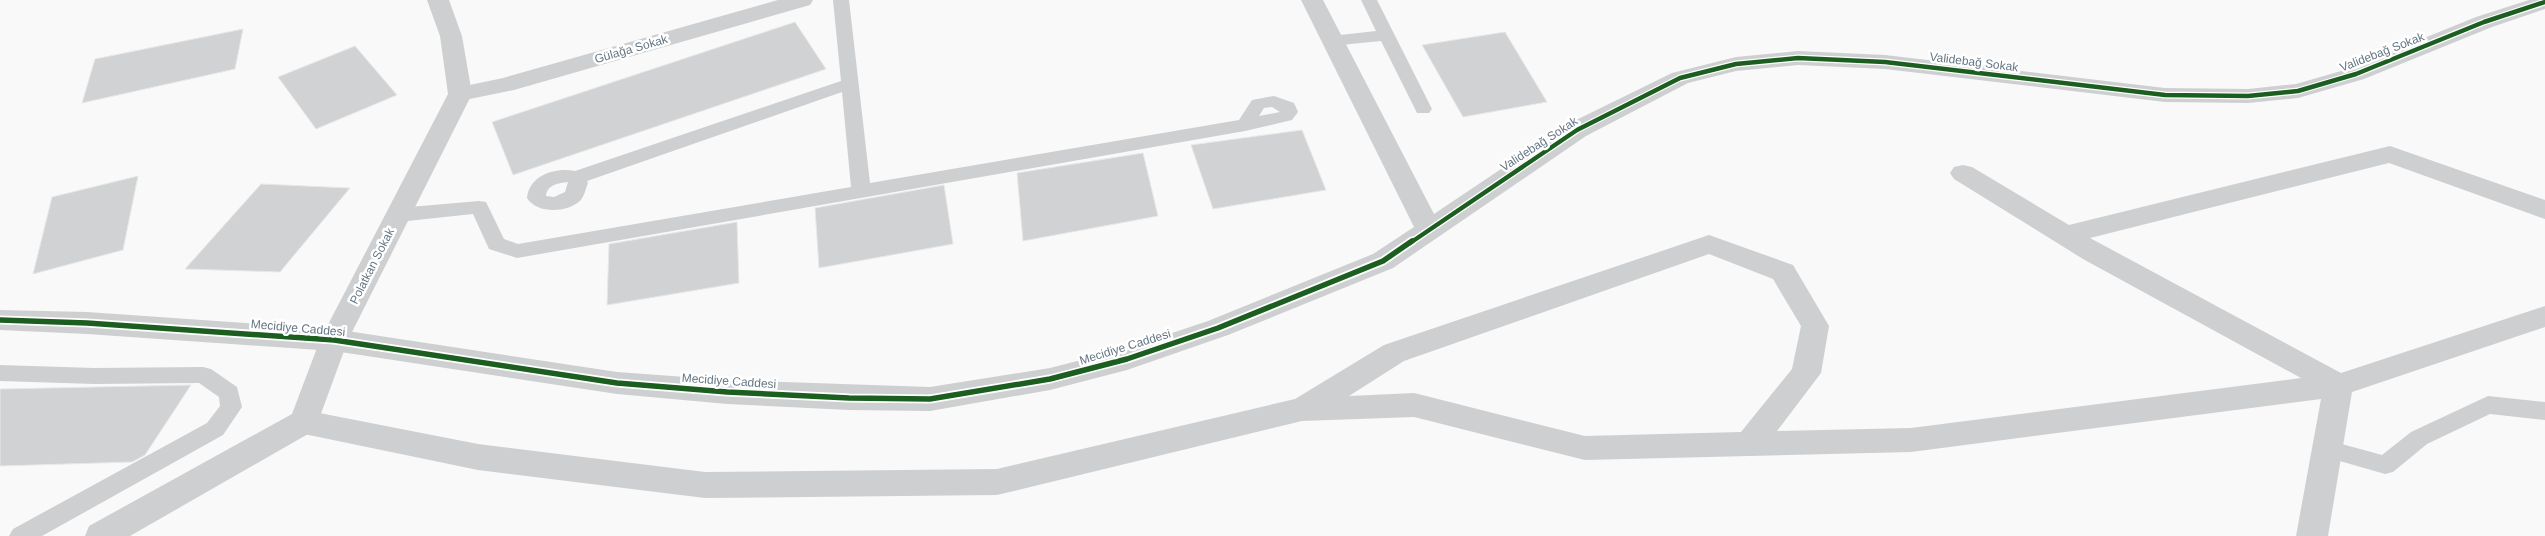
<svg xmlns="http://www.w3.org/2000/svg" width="2545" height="536" viewBox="0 0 2545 536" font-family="Helvetica,sans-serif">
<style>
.building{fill:#d0d2d3;stroke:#e8e8e8}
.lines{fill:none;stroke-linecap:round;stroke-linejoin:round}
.service{fill:#cecfd0;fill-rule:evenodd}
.minor{fill:#cecfd0;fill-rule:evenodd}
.tertiary{fill:#cecfd0;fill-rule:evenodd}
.cycleway-far1-casing{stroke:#fff;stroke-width:7}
.cycleway-casing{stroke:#fff;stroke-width:9}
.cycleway-far1{stroke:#1b5e20;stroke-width:4.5}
.cycleway{stroke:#1b5e20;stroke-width:5.5}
.labels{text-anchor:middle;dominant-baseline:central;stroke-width:5;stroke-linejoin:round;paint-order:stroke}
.street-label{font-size:12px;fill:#657683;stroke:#fff}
</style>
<rect width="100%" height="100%" fill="#f9f9f9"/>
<path class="building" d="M795,22L826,69L513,175L492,122Z
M243,29L235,69L82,103L95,59Z
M1505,32L1547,102L1463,117L1422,45Z
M355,46L397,95L316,129L278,77Z
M1302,130L1326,190L1213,209L1191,145Z
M1143,153L1158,216L1023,241L1017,173Z
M138,176L123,250L33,274L52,197Z
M261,184L350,188L280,272L185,269Z
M944,185L953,244L819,268L815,208Z
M737,222L739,283L607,305L609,244Z
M191,385L145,455L132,462L0,466V389Z"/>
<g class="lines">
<path class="service" d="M833,0H849L870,183L1239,120L1252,100L1274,96L1294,103L1298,112L1292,120L1245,131L517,258L489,249L473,214L398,222L391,220L388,215L391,210L398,208L479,201L486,202L504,239L518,244L851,187L842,92L587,181L588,183C586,188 584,197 580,201C566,213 537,214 527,198C529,175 556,167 575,171L841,81ZM1272,107L1280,112L1259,116L1264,108ZM568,182L565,192L554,197L546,196C547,185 558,183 568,182Z
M1361,0H1377L1432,109L1429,113H1417L1381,41L1331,46L1325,45L1323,41L1325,37L1331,36L1376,31Z
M0,365L94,368L203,367L211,369L237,387L242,407L223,435L42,536H9L13,529L207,423L220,406L219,397L199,383L94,384L0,381Z
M2488,396L2545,402V420L2490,414L2427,444L2393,472L2385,474L2319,455L2316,449L2319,443L2327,440L2382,455L2411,432Z"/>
<path class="minor" d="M778,0H813L810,5L514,90L460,101L451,99L448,94L451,89L503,78Z
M1301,0H1323L1434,214L1568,124L1672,73L1736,57L1798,51L1885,55L2165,88L2248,89L2296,84L2348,69L2476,17L2529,0H2545V9L2492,27L2364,79L2298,98L2248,103L2165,102L1885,69L1798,65L1736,71L1688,83L1586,136L1393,268L1228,335L1127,370L1050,390L930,411L849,410L727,404L617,394L334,351L87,334L0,330V310L87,312L334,329L617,372L727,380L930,387L1050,368L1124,349L1208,321L1373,254L1414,227Z
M2390,146L2545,200V219L2389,163L2090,238L2341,373L2545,306V327L2352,392L2328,536H2296L2321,399L1911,452L1585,460L1414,417L1302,421L997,495L705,498L478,470L304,434L293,430L289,422L293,414L304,410L478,444L705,472L997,469L1295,399L1384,345L1709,235L1793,265L1829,326L1821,373L1777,431L1911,428L2301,378L2083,259L1954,179L1950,173L1954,167L1963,165L1972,167L2069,225ZM1709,254L1773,279L1801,326L1792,369L1741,432L1585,436L1414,393L1349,396L1404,361Z"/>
<path class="tertiary" d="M427,0H449L462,36L472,94L348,340L315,430L130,536H85L89,526L292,414L320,340L448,94L440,36Z"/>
<g class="cycleway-far1-casing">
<path id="cycleway-far1" d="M1410,243L1577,130L1680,78L1736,64L1798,58L1885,62L2165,95L2248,96L2298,91L2356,74L2484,22L2545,2"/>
</g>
<g class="cycleway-casing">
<path id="cycleway" d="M0,320L87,323L334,340L617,383L727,392L849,398L930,399L1050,379L1127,359L1218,328L1383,261L1412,241"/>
</g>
<use href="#cycleway-far1" class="cycleway-far1"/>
<use href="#cycleway" class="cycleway"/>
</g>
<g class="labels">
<g class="street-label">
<text transform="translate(631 49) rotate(-16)">Gülağa Sokak</text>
<text transform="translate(2382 52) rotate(-21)">Validebağ Sokak</text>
<text transform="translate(1974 62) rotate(7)">Validebağ Sokak</text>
<text transform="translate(1539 144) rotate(-33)">Validebağ Sokak</text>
<text transform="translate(372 266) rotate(-63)">Polatkan Sokak</text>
<text transform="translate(298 328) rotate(5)">Mecidiye Caddesi</text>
<text transform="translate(1125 347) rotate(-17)">Mecidiye Caddesi</text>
<text transform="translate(729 381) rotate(4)">Mecidiye Caddesi</text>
</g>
</g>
</svg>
